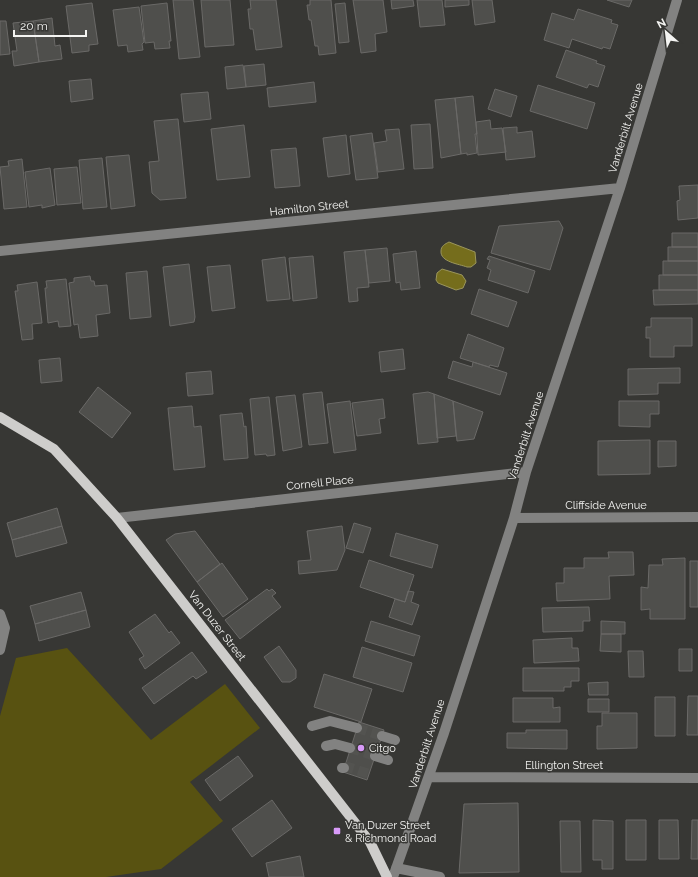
<svg xmlns="http://www.w3.org/2000/svg" width="698" height="877" viewBox="0 0 698 877" font-family="Raleway,sans-serif">
<style>
.green{fill:#585211}
.water{fill:#756d1c;stroke:#9b965c}
.building{fill:#4f4f4c;stroke:#6a6967}
.lines{fill:none;stroke-linecap:round;stroke-linejoin:round}
.minor-tunnel{stroke:#535350;stroke-width:10;stroke-dasharray:10 5;stroke-linecap:butt}
.minor{stroke:#828281;stroke-width:10}
.major{stroke:#cecdcb;stroke-width:10}
.poi-dot{fill:#d89af8;stroke:#373734;stroke-width:1.5}
.labels{text-anchor:middle;dominant-baseline:central;stroke-width:3;stroke-linejoin:round;paint-order:stroke}
.street-label{font-size:11px;fill:#f4f4f2;stroke:#373734}
.poi-label{font-size:11px;fill:#f4f4f2;stroke:#373734;text-anchor:start}
</style>
<rect width="100%" height="100%" fill="#373734"/>
<path class="green" d="M67,648L151,740L225,684L260,728L190,782L223,821L161,869L106,877H0V716L16,658Z"/>
<path class="water" d="M449,242L475,252L476,263L471,267H467C459,264 440,262 441,251C441,246 445,244 449,242Z
M442,269L462,275L466,281L463,288L456,290L438,283L436,280L437,273Z"/>
<path class="building" d="M173,0H193L200,57L179,59Z
M201,0H230L234,45L205,47Z
M250,0H276L282,47L256,50L253,29H250L248,9H251Z
M310,0H331L336,53L319,55L318,46H315L311,20H309L307,5H310Z
M353,0H383L387,32L375,34L376,51L361,53Z
M391,0H413L414,6L392,9Z
M417,0H442L445,25L420,27Z
M445,0H469V5L445,7Z
M472,0H492L495,22L475,25Z
M607,0H632L629,7Z
M92,3L98,44L89,45V51L72,53L66,6Z
M167,3L171,41H169L170,48L155,49L154,42L145,43L141,6Z
M345,3L349,42L339,43L335,4Z
M139,7L144,42L142,44L143,50L128,52L127,45L118,46L113,10Z
M578,9L612,20L611,23L618,25L610,49L603,47L602,49L572,39L569,48L544,40L552,13L574,20Z
M52,18L55,46L60,45L62,59L39,62L33,21Z
M0,21H6L10,54L0,55Z
M33,21L39,62L14,66L12,51H17L13,23Z
M566,50L597,61L596,63L605,66L598,87L589,84L587,88L556,77Z
M264,64L266,85L246,87L244,66Z
M243,65L246,87L227,89L225,67Z
M91,79L93,99L71,102L69,81Z
M314,82L316,102L269,107L267,88Z
M538,85L595,103L587,129L530,111Z
M495,89L517,96L511,117L488,109Z
M208,92L211,119L184,122L181,94Z
M473,96L477,134H475L477,153L467,155V153L461,154L455,98Z
M455,98L461,154L441,158L435,100Z
M178,119L186,198L160,200L152,193L149,162L159,161L154,121Z
M490,120L491,129L502,128L506,152L478,155L476,122Z
M430,124L433,168L414,169L411,125Z
M244,125L250,177L217,180L211,129Z
M517,127V133L532,131L535,157L506,160L503,128Z
M399,129L404,169L378,172L374,143L387,141L385,130Z
M372,133L378,178L356,180L350,136Z
M346,135L350,174L328,177L323,138Z
M296,148L300,186L275,188L271,150Z
M129,155L135,206L111,209L106,157Z
M102,158L107,207L83,209L79,160Z
M22,159L27,207L4,209L0,167L9,166L8,161Z
M77,167L81,203L57,205L54,169Z
M50,168L55,205L42,208V205L29,207L25,172Z
M698,185V218L678,220L677,201L680,200L679,186Z
M559,221L563,228L550,270L491,253L499,226Z
M672,233H698V247H672Z
M668,247H698V261H668Z
M387,248L390,281L369,283L365,250Z
M365,250L369,287L357,288L358,301L349,302L344,252Z
M416,251L420,288L401,290L400,282L396,283L393,254Z
M313,256L317,298L293,301L289,258Z
M489,256L535,271L528,293L488,280L491,270L487,268L490,260L487,259Z
M285,257L290,299L267,301L262,260Z
M663,261H698V275H663Z
M189,264L195,317L194,322L170,326L163,267Z
M230,265L235,308L212,311L207,267Z
M147,271L151,317L130,319L126,273Z
M659,275H698V290H659Z
M90,276L91,281H94L95,286L107,285L110,313L96,315L98,336L80,338L78,324L74,325L69,283L74,282V278Z
M66,279L71,326L59,327L58,321L48,323L45,288H47L46,281Z
M37,282L42,323L32,324L33,339L22,340L15,291H18L17,285Z
M479,289L517,302L508,327L471,314Z
M653,290H698V304L654,305Z
M651,318H692V346H674V357H650V338H646V327H651Z
M468,334L504,348L498,367L490,365L489,367L460,358Z
M403,349L405,369L381,372L379,352Z
M60,358L62,381L41,383L39,360Z
M453,361L472,367L473,362L507,373L500,395L448,378Z
M680,368V383H658V394L628,395V369Z
M211,371L213,394L188,396L186,373Z
M98,387L131,413L112,438L79,412Z
M322,392L328,443L309,445L303,394Z
M428,392L434,394L438,442L418,444L413,394Z
M434,394L453,401L456,436L437,438Z
M295,395L302,447L283,451L276,397Z
M269,397L275,455L267,456L266,454L255,455L250,399Z
M383,399L385,418L379,419L381,433L357,436L352,403Z
M350,401L356,450L334,453L327,404Z
M453,401L483,412L474,439L457,441Z
M619,401H659V414H650V427L619,426Z
M192,406L194,427L201,426L205,467L174,470L168,408Z
M242,413L244,427L246,426L248,458L224,460L220,415Z
M650,440V474L598,475V441Z
M658,441H676V466L658,467Z
M57,508L62,526L12,540L7,523Z
M354,523L371,528L363,553L346,548Z
M62,526L67,543L16,557L12,540Z
M342,526L345,550L337,570L299,574L298,561L311,560L307,531Z
M195,531L220,564L197,582L166,540L175,534Z
M396,533L438,545L432,568L390,556Z
M608,552H633L634,575L609,576L610,599L557,601L556,583H564V568H584V558H609Z
M685,558V619H650V609L641,610V587L648,588L649,565H663L662,559Z
M369,560L414,575L405,602L360,587Z
M690,561H698V607H690Z
M222,563L248,599L223,617L197,582Z
M267,589L269,591L272,589L276,593L272,596L281,607L240,639L225,620Z
M408,591L414,592L411,602L419,605L412,625L389,617L395,599L405,602Z
M81,592L86,610L35,624L30,606Z
M589,607L590,621H583V631L543,632L542,608Z
M86,610L90,627L39,641L35,624Z
M155,614L169,633L171,631L180,643L145,669L139,659L144,656L129,632Z
M371,621L420,636L414,656L365,641Z
M601,621L625,622V634H601Z
M601,634H621V652L600,651Z
M572,638V648H578L579,661L534,663L533,640Z
M279,646L296,670V678L290,682H282L264,657Z
M362,647L412,663L403,692L353,677Z
M679,649H692V671H679Z
M628,651H643L644,677H629Z
M192,652L207,672L196,679L193,676L154,704L142,688Z
M523,668H579V681H571V687H564V691H523Z
M324,674L372,689L361,722L314,707Z
M608,682V695H589L588,683Z
M688,696H698V735H687Z
M655,697H675V736H655Z
M513,698H553V708L560,707V722H513Z
M588,699H609V712H588Z
M602,713H637V748L597,749V726H602Z
M359,722L384,730L367,780L343,772Z
M526,730H567V749L507,748V733H526Z
M238,756L253,776L220,801L205,780Z
M272,800L292,828L252,857L232,829Z
M518,803L519,872L459,873L464,804Z
M593,820L613,821V869H602V860H593Z
M626,820H646V860H626Z
M659,820H678L679,859H659Z
M692,820H698V859H691Z
M560,821H580L581,872H561Z
M300,856L304,877H269L266,863Z"/>
<g class="lines">
<path class="minor-tunnel" d="M357,728L382,736
M350,748L375,756
M344,768L348,767L369,774"/>
<path class="minor" d="M0,251L620,188
M117,518L526,472
M514,518L698,517
M0,614L5,628L0,650
M312,726L330,721L357,728
M382,736L395,740
M326,746L335,744L350,748
M375,756L388,760
M342,768H344
M429,777L698,778
M396,868L440,877
M393,877L444,733L514,518L526,472L620,188L677,0"/>
<path class="major" d="M0,417L54,449L117,518L370,842L387,877"/>
</g>
<g class="poi-dot">
<circle cx="361" cy="748" r="4"/>
<rect x="333" y="827" width="8" height="8" rx="2"/>
</g>
<g class="labels">
<g class="street-label">
<text transform="translate(626 128) rotate(-73)">Vanderbilt Avenue</text>
<text transform="translate(309 208) rotate(-6)">Hamilton Street</text>
<text transform="translate(526 436) rotate(-72)">Vanderbilt Avenue</text>
<text transform="translate(320 483) rotate(-6)">Cornell Place</text>
<text x="606" y="505">Cliffside Avenue</text>
<text transform="translate(217 626) rotate(52)">Van Duzer Street</text>
<text transform="translate(427 744) rotate(-72)">Vanderbilt Avenue</text>
<text x="564" y="765">Ellington Street</text>
</g>
<g class="poi-label">
<text x="369" y="748">Citgo</text>
<text x="345" y="825">Van Duzer Street<tspan x="345" dy="13">&amp; Richmond Road</tspan></text>
</g>
</g>
<g transform="translate(666 32) rotate(332)" stroke="#373734" stroke-width="3" paint-order="stroke">
<path d="M0-3L7 15L0 10L-7 15Z" fill="#f4f4f2"/>
<text y="-6" font-size="11" font-weight="bold" text-anchor="middle" fill="#f4f4f2">N</text>
</g>
<path d="M14 30v6h72v-6" fill="none" stroke="#f4f4f2" stroke-width="2"/>
<text x="20" y="30" font-size="12" fill="#f4f4f2" stroke="#373734" stroke-width="3" paint-order="stroke">20 m</text>
</svg>
